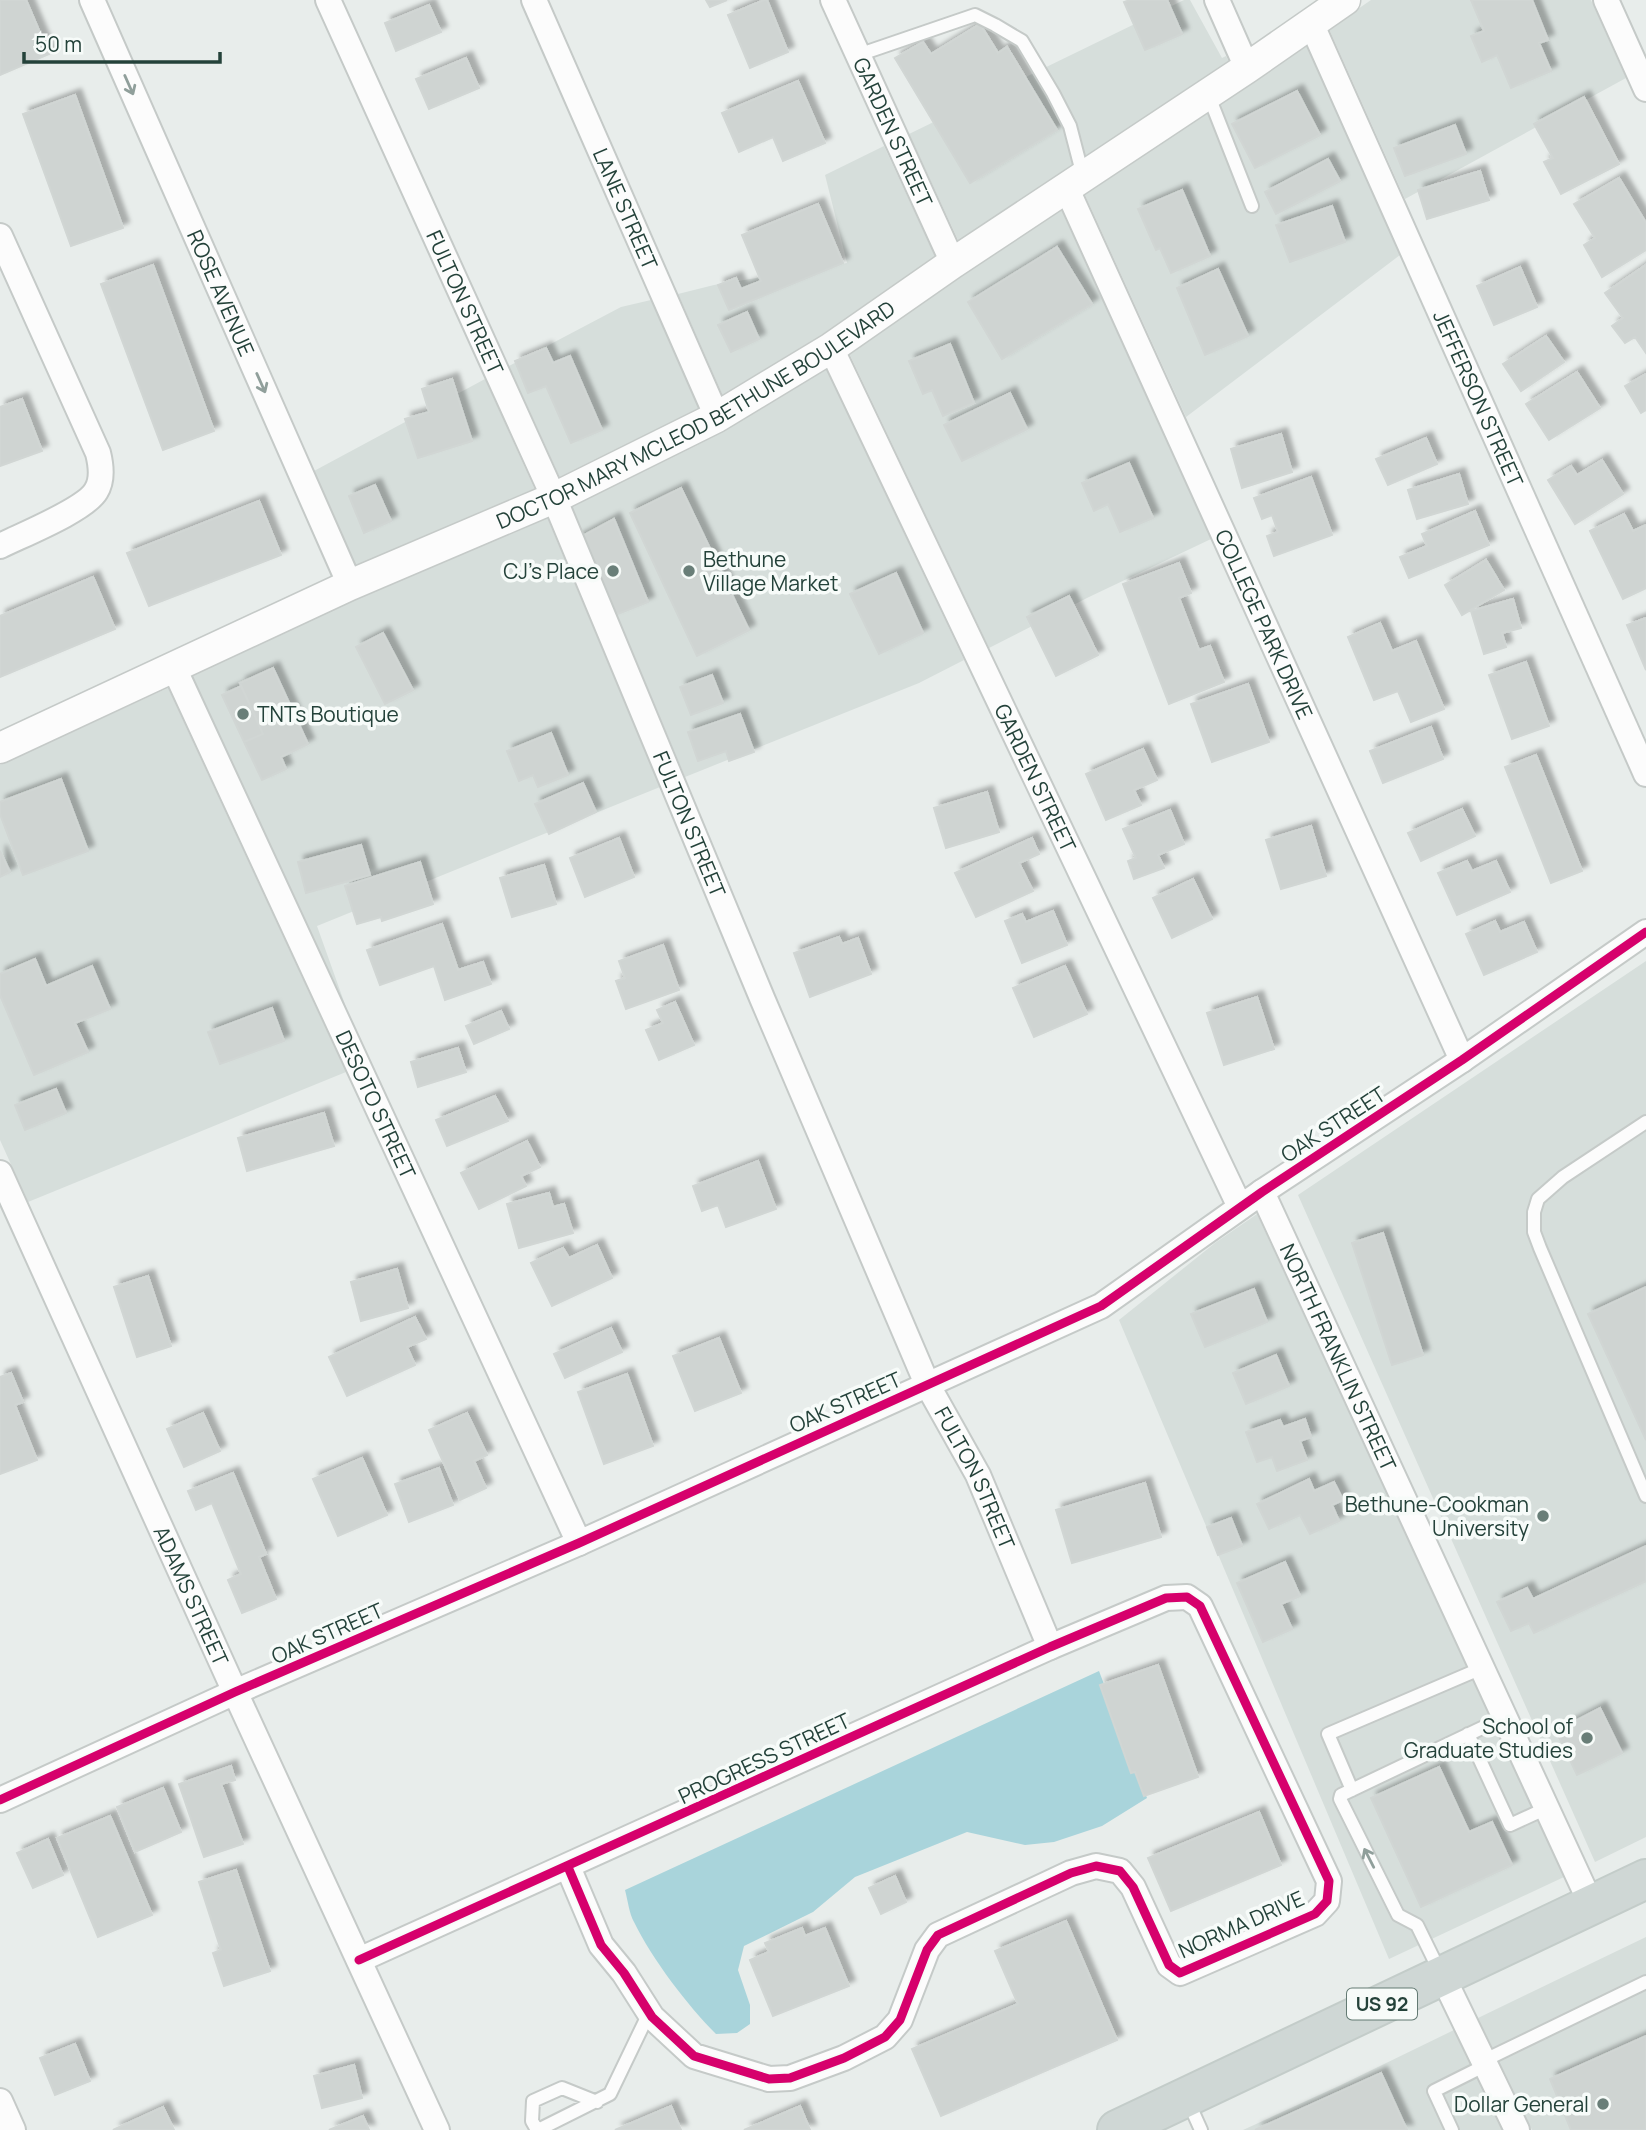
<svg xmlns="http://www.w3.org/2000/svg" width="1646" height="2130" viewBox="0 0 1646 2130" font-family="Manrope,sans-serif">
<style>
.built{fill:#d6dedb}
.water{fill:#a9d4db}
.building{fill:#cfd4d2;stroke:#d1d6d4;stroke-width:2;filter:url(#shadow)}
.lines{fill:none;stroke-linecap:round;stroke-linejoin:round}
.service-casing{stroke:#c5cac8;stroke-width:16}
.minor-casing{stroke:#c5cac8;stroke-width:28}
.tertiary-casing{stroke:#c5cac8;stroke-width:33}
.primary-casing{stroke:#c3ccc9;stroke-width:42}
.service{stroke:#fcfcfc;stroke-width:12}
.minor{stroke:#fcfcfc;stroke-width:24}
.tertiary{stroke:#fcfcfc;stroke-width:30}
.primary{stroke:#cfd7d5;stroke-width:38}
.cycleway-casing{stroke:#f7fbf9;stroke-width:13}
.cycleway{stroke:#d6006c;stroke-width:9}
.oneway{stroke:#909f9b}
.poi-dot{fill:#697e78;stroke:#f7fbf9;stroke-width:2.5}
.labels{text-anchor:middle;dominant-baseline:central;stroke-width:7;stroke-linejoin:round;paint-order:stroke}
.shield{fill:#f7fbf9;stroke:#637a73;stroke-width:2}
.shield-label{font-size:19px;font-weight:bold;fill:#24423a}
.street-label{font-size:21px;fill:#24423a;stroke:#f7fbf9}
.poi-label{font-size:21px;fill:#24423a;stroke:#f7fbf9;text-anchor:end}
</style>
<defs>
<filter id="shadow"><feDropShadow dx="6" dy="-6" stdDeviation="2" flood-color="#0004"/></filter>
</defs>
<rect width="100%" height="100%" fill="#e8edeb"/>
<path class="built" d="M1184,0H1190L1222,58L1226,56L1229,62L1048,181L959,242L909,134Z
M1371,0H1591L1626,78L1405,199L1329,29Z
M1306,44L1400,255L1186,417L1084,193L1264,75Z
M884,146L936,258L825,334L723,396L678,294L714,285L847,263L825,175Z
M1061,209L1211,539L1089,597L989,648L849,353Z
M651,300L699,409L560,478L509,366L621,307Z
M826,368L964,660L919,683L685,777L571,506L711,437Z
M485,379L535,490L356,566L314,471Z
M547,517L660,787L317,926L347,1010L192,676L343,605Z
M168,688L346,1072L28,1202L0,1140V765Z
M1646,961V1837L1595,1862L1298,1195Z
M1257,1214L1564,1877L1389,1959L1119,1320L1215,1243Z
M1646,1937V2130H1532L1478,2018Z
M1454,2030L1502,2130H1243L1341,2085Z"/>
<path class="water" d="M1099,1671L1147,1798L1102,1826L1054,1842L1025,1845L967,1832L855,1877L813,1912L744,1946L738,1970L750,2005V2024L737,2033L716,2034C688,2006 652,1959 634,1922C629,1913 628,1901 625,1890Z"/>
<path class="building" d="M0,0H26L49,54L0,75Z
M706,0H727L710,7Z
M764,0H767L788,52L750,68L728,15Z
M1130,0H1167L1182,34L1145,50L1124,2Z
M1471,0H1532L1548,40L1539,43L1551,71L1511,88L1497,55L1482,62L1471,36L1484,31Z
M429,5L441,32L396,51L385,23Z
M980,24L998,53L1007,47L1057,130L970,183L895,58L923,42L931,54Z
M466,58L479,88L429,109L416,79Z
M798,81L825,143L783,161L773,137L739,152L722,113Z
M1297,91L1320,135L1255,168L1232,124Z
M75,95L123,228L71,246L23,114Z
M1584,97L1619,164L1561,194L1544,162L1553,158L1534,124Z
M1455,125L1466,154L1405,176L1394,148Z
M1328,159L1340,181L1276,214L1265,192Z
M1480,171L1489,200L1427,219L1418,190Z
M1619,178L1646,223V250L1602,277L1584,245L1595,238L1574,204Z
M1182,190L1210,256L1171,273L1160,248L1156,250L1138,209Z
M818,204L843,263L729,310L718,285L736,278L741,289L761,281L742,235Z
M1332,206L1345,242L1290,262L1276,225Z
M1057,247L1092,304L1002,359L968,302Z
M153,265L214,431L163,450L101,284Z
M1646,265V353L1635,337L1625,343L1612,326L1623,318L1605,293Z
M1520,267L1537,307L1494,325L1477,286Z
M1218,269L1248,336L1205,355L1177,288Z
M747,312L759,339L731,352L718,325Z
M1546,336L1564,362L1521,391L1503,364Z
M950,344L974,403L943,416L932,390L923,394L909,361Z
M546,348L553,363L570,356L602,430L571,443L546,386L528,393L515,361Z
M1577,372L1600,408L1549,440L1526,404Z
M1646,374V410L1641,413L1625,386Z
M452,379L472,441L418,458L405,419L429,412L422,389Z
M1010,393L1027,429L962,461L944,425Z
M22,399L42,451L0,466V407Z
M1281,434L1292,472L1242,488L1231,449Z
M1426,438L1437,464L1388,485L1376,459Z
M1602,460L1623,494L1575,524L1548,480L1571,466L1577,475Z
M1129,463L1153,518L1120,532L1108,504L1094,511L1082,483Z
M1459,474L1468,504L1417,519L1408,490Z
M1311,477L1332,535L1274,556L1267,536L1278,532L1272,515L1262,519L1254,498Z
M375,485L391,521L364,533L349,496Z
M681,488L749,630L697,656L630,513Z
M259,501L281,555L149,606L127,553Z
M1475,511L1489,545L1409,578L1400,557L1427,546L1422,534Z
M1624,514L1633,531L1646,525V588L1623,599L1590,531Z
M614,519L648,602L610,617L577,539Z
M1486,560L1504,590L1462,615L1445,585Z
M1179,563L1191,593L1179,598L1199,650L1210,646L1224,682L1169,704L1123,584Z
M896,573L923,633L879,654L850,594Z
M93,577L115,629L0,677V616Z
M1069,596L1098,655L1056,676L1027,617Z
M1513,599L1521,628L1502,633L1506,647L1484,654L1471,611Z
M1646,618V670L1627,625Z
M1380,623L1392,651L1416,641L1444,709L1411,722L1398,691L1374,700L1348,637Z
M383,633L413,690L385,704L356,647Z
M1526,662L1549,726L1512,739L1489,675Z
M273,668L308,744L281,757L286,769L262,780L244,742L263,734L240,683Z
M712,675L723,703L691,715L680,687Z
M1248,684L1269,742L1212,762L1191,704Z
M241,686L263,734L244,742L222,695Z
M740,714L754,752L729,761L726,751L698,761L688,732Z
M1431,727L1443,759L1383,783L1370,751Z
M551,733L568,775L538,787L533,775L519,781L507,751Z
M1143,749L1157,780L1134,790L1141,805L1106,820L1086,774Z
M1536,755L1582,871L1551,883L1505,767Z
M61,779L88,851L23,875L0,814V802Z
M583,783L596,812L549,834L535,804Z
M987,792L999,832L946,848L934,808Z
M1462,809L1475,836L1421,861L1408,833Z
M1170,810L1184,844L1158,855L1164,868L1134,879L1128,861L1136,858L1123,829Z
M1311,826L1326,876L1281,889L1266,840Z
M619,838L634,877L585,897L570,858Z
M1032,838L1039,854L1019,863L1033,891L976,917L955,873Z
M361,845L370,875L306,893L298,862Z
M0,851L10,872L0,877Z
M1467,861L1472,871L1496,861L1510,892L1457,915L1438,873Z
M420,862L433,904L382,921L381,917L357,924L345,886Z
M544,865L556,904L512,917L500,878Z
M1193,879L1212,919L1172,938L1153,898Z
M1053,911L1067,945L1022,963L1005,921L1022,914L1026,922Z
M1495,921L1500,932L1524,922L1537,952L1484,975L1466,934Z
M442,924L458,970L483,962L491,984L445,1000L434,966L380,985L367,950Z
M839,937L842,944L858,938L871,974L810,997L794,953Z
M663,945L679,990L626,1009L616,981L625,978L619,961Z
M35,959L46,986L92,966L110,1009L75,1023L88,1052L34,1075L0,995V974Z
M1065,966L1087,1014L1034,1037L1013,988Z
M1257,997L1274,1049L1224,1065L1207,1013Z
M675,1002L694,1045L659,1060L646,1030L663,1023L657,1010Z
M272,1008L284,1041L220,1064L208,1032Z
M501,1011L509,1029L474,1044L466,1026Z
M458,1048L466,1072L418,1087L411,1062Z
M56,1089L66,1113L25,1130L15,1105Z
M495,1096L508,1121L447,1146L436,1120Z
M324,1113L334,1146L247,1171L238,1138Z
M527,1141L540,1167L521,1176L526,1186L479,1209L461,1173Z
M758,1161L776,1209L726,1227L718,1205L702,1211L693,1186Z
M549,1193L553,1207L564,1204L573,1233L519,1248L507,1204Z
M1383,1233L1423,1355L1392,1365L1352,1243Z
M597,1245L612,1278L552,1306L531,1263L563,1248L569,1258Z
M397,1269L408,1308L361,1321L351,1282Z
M148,1276L171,1346L137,1357L114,1287Z
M1646,1287V1440L1588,1314Z
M1254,1289L1267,1322L1205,1347L1191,1314Z
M415,1317L426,1339L407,1347L415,1365L347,1396L329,1357Z
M611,1328L622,1352L565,1378L554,1354Z
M719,1338L741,1393L695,1411L673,1356Z
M1276,1355L1289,1386L1246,1404L1233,1373Z
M11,1373L23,1402L15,1405L37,1460L0,1474V1377Z
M627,1374L653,1446L604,1464L578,1392Z
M203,1413L220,1451L184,1467L167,1429Z
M467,1413L487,1455L474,1461L486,1488L460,1500L429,1430Z
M1305,1419L1311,1437L1300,1441L1307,1460L1277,1471L1272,1457L1257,1462L1246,1432L1280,1420L1283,1427Z
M362,1458L387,1515L338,1536L313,1479Z
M439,1468L453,1505L409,1522L395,1484Z
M233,1473L266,1554L259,1557L276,1599L242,1613L228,1580L241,1574L212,1503L196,1510L188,1491Z
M1309,1479L1314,1491L1334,1482L1343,1500L1332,1505L1339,1521L1310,1534L1300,1515L1269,1529L1257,1504Z
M1145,1483L1161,1537L1072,1563L1056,1510Z
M1231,1518L1242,1546L1218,1555L1207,1527Z
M1646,1546V1581L1534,1633L1529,1623L1511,1631L1497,1602L1527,1588L1533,1599Z
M1285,1562L1300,1596L1281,1604L1292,1629L1263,1642L1237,1583Z
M1158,1665L1198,1777L1144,1796L1135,1772L1131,1773L1100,1685Z
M1600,1708L1622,1753L1577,1775L1556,1731Z
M231,1766L235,1780L221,1784L243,1844L204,1857L179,1784Z
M1439,1767L1469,1832L1492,1822L1512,1865L1421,1907L1371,1798Z
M163,1788L181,1832L135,1852L117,1807Z
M1259,1812L1281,1865L1171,1911L1148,1858Z
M110,1816L152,1915L98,1937L57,1838Z
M48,1839L63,1875L33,1888L17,1853Z
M236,1870L270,1971L224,1986L213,1953L221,1950L199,1882Z
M895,1876L906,1902L881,1914L869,1888Z
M1066,1921L1117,2040L941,2116L912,2049L1018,2004L995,1951Z
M802,1928L805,1936L825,1928L849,1986L773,2016L750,1960L769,1952L765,1943Z
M1646,2036V2130H1571L1550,2079Z
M75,2044L90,2081L55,2095L40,2058Z
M354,2065L362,2098L322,2108L314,2076Z
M1381,2073L1407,2130H1255Z
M671,2106L681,2130H615Z
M800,2106L810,2130H744Z
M163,2107L174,2130H113Z
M363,2116L369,2130H329Z"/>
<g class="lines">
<g class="service-casing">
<path id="service" d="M858,55L975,15L995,25L1022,41L1053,93L1070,126L1083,176
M1208,94L1252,206
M1646,1122L1563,1177L1538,1199L1534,1212V1232L1540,1248L1646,1496
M1468,1734L1510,1825L1547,1808
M1352,1790L1328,1734L1482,1668
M1441,1974L1417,1925L1398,1915L1340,1799L1341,1795L1505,1717
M1483,2061L1646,1982
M1188,2101L1201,2130
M537,2130L532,2121L533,2101L562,2088L597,2102
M538,2130L610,2094L649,2013
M1452,2130L1434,2091L1486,2065"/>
</g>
<g class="minor-casing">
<g id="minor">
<path id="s1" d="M92,0L350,585"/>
<path id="s2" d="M328,0L554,498L762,998L927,1384L978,1475L1050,1647"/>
<path id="s3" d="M534,0L717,417"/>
<path id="s4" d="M833,0L953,263"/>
<path d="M1217,0L1247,68"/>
<path d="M1606,0L1646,89"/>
<path id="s5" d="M1311,23L1646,774"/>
<path id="s6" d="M1066,187L1462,1060"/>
<path d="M0,236L98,453C101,465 103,480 96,491C85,510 22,535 0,546"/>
<path id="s7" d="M831,348L1240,1207"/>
<path id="s8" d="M174,668L579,1543"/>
<path id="s9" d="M0,1173L235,1692L437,2130"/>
<path id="s10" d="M1262,1192L1591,1904"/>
<path d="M0,1800L235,1692L579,1543L1101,1306L1262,1192L1462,1060L1646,932"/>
<path d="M359,1960L1050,1647L1166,1598L1187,1597L1200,1606L1329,1881L1327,1901L1315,1914L1180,1973L1169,1965L1133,1887L1120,1871L1096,1866L1071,1873L938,1935L927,1950L900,2020L885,2037L844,2058L790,2078L769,2079L694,2056L652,2017L624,1973L601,1945L568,1867"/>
<path d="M1442,1975L1517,2130"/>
<path d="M0,2101L13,2130"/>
</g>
</g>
<g class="tertiary-casing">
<g id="tertiary">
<path id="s11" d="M0,748L350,585L554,498L717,417L831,348L953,263L1247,68L1345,0"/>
</g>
</g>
<g class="primary-casing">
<path id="primary" d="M1117,2130L1646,1879"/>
</g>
<use href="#service" class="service"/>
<use href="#minor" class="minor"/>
<use href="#tertiary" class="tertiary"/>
<use href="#primary" class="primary"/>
<g class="cycleway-casing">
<path id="cycleway" d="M0,1800L235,1692L579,1543L1101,1306L1262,1192L1462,1060L1646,932
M359,1960L1050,1647L1166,1598L1187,1597L1200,1606L1329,1881L1327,1901L1315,1914L1180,1973L1169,1965L1133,1887L1120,1871L1096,1866L1071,1873L938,1935L927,1950L900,2020L885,2037L844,2058L790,2078L769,2079L694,2056L652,2017L624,1973L601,1945L568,1867"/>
</g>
<use href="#cycleway" class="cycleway"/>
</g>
<defs><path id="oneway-shaft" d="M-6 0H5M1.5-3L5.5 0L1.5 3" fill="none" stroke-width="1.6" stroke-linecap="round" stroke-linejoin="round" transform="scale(1.75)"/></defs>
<g class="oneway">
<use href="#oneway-shaft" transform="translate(129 85) rotate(66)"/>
<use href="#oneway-shaft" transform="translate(261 383) rotate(66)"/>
<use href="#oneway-shaft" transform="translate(1369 1858) rotate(-117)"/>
</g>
<g class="poi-dot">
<circle cx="613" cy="571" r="7"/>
<circle cx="689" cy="571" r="7"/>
<circle cx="243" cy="714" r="7"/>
<circle cx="1543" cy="1516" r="7"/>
<circle cx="1587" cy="1738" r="7"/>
<circle cx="1603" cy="2104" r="7"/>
</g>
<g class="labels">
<rect class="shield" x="1347" y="1988.5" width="70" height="31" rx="5"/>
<g class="shield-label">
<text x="1382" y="2004">US 92</text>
</g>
<g class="street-label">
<text stroke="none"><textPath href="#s4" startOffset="145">GARDEN STREET</textPath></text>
<text stroke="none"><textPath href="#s3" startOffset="228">LANE STREET</textPath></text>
<text stroke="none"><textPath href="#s1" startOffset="320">ROSE AVENUE</textPath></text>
<text stroke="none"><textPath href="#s2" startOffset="332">FULTON STREET</textPath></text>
<text stroke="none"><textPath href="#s5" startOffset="411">JEFFERSON STREET</textPath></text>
<text stroke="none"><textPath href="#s11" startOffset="772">DOCTOR MARY MCLEOD BETHUNE BOULEVARD</textPath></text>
<text stroke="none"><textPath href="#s6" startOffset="480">COLLEGE PARK DRIVE</textPath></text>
<text stroke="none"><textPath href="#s7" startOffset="476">GARDEN STREET</textPath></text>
<text stroke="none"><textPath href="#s2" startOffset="900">FULTON STREET</textPath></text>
<text stroke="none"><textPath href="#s8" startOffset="481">DESOTO STREET</textPath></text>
<text transform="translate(1333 1124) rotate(-33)">OAK STREET</text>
<text stroke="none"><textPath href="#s10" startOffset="182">NORTH FRANKLIN STREET</textPath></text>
<text transform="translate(845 1402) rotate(-24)">OAK STREET</text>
<text stroke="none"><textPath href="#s2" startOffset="1614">FULTON STREET</textPath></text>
<text stroke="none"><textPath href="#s9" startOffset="464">ADAMS STREET</textPath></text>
<text transform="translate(327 1633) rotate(-24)">OAK STREET</text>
<text transform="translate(764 1758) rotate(-25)">PROGRESS STREET</text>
<text transform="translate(1241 1924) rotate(-24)">NORMA DRIVE</text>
</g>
<g class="poi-label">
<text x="703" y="559" text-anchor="start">Bethune<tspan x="703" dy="24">Village Market</tspan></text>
<text x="599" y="571">CJ's Place</text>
<text x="257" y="714" text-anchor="start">TNTs Boutique</text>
<text x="1529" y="1504">Bethune-Cookman<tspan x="1529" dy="24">University</tspan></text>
<text x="1573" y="1726">School of<tspan x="1573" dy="24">Graduate Studies</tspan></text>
<text x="1589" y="2104">Dollar General</text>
</g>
</g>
<path d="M24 52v10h196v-10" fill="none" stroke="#24423a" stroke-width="3.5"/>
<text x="35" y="52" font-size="21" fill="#24423a" stroke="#f7fbf9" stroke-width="5" paint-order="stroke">50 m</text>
</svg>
